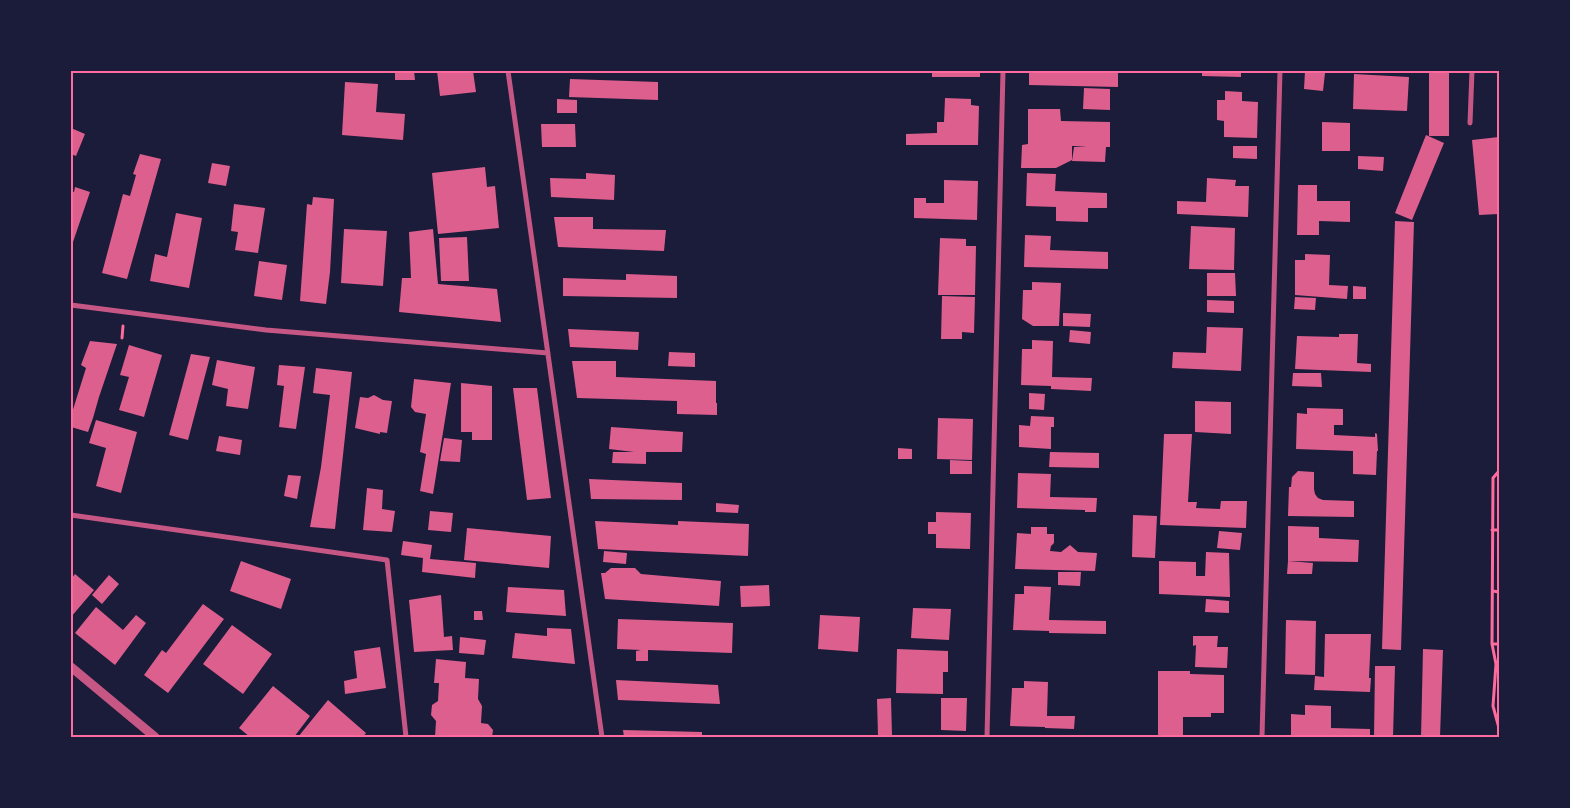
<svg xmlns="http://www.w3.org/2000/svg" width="1570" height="808" viewBox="0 0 1570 808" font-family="'Varela Round',sans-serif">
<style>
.building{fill:#dd5f8e}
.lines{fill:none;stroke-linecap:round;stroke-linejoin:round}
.path{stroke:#ff6b9d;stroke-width:3}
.minor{stroke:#c65784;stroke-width:5}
.tertiary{stroke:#c65784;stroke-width:9}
.neatline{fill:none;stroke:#ff6b9d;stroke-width:2}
</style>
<rect width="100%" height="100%" fill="#1b1b3a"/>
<path class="building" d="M395,71H414L415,80H395Z
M437,71H473L476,92L440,96Z
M932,71H980V77H932Z
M1029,71L1118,73V87L1029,85Z
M1202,71H1241V77L1202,76Z
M1305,71L1325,73L1323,91L1304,89Z
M1429,71H1449V136H1429Z
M1354,74L1409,77L1407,111L1353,109Z
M570,79L658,82V100L569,97Z
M345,82L378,84L376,112L405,114L403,140L342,135Z
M1084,88L1110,89V110L1083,109Z
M1225,91L1242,92V101L1258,102L1257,138L1224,137V121L1217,120V100H1225Z
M945,98L971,99V105L979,106L978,145H906V134L937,133V122H944Z
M557,99L577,100V113H557Z
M1028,109H1060L1061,121L1110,122V147H1106L1105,162L1072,161L1074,147L1087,146H1072V160L1056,168H1021L1022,145L1028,144Z
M1322,122L1350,123V151H1322Z
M541,124H575L576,147H542Z
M71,128L85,134L76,156L71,154Z
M1426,135L1444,143L1412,220L1395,213Z
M1499,137V214L1479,215L1472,140Z
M1233,146H1257V159L1233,158Z
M140,154L161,159L127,279L102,273L123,194L130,196L136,175L133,174Z
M1358,156L1384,157L1383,171L1358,169Z
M212,163L230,166L226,186L208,183Z
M485,167L487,187L495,186L499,228L438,234L432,173Z
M586,173L615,175L614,200L551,197L550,178L586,179Z
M1027,173L1056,174L1055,191L1107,193V208H1088V222L1056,221V207L1026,206Z
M1207,178L1236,180L1235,186H1249L1248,217L1177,214V201L1206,202Z
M944,180L978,181L977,220L914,218V198H926V203H944Z
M1298,185H1317V201H1350V222L1319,221V235H1297Z
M75,187L90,192L72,245L71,191L74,192Z
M313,197L334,199L330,272L326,304L300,301L307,204L312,205Z
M234,204L265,208L258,253L235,250L238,232L231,231Z
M176,213L202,218L189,288L150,281L155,254L167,257Z
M554,217H593V229L666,230L664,251L558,247Z
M1395,221L1414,222L1401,650L1382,649Z
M1191,226L1235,228L1234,270L1189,269Z
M344,229L387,231L383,286L341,283Z
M433,229L438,284L497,289L501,322L399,312L402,278H411L409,232Z
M1025,235L1051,236L1050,250L1108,252V269L1024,267Z
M467,237L469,281H441L439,238Z
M940,238L966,239V246H976L975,295H938Z
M1305,254L1330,255L1329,285L1348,286L1347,299L1295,295V260H1305Z
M259,261L287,265L282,300L254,296Z
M1207,273H1235L1236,296H1207Z
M626,274L677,276V298L563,296V278L626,280Z
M1032,282L1061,283L1059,326H1033L1022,319L1023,290H1032Z
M1353,286L1366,287V299H1353Z
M942,296L975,297L974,333L962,332V339H941Z
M1295,297L1316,298L1315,310L1294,309Z
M1207,300L1234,301V313L1207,312Z
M1063,313L1091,314L1090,327L1063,326Z
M1207,327L1243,328L1241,371L1172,368L1173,352L1206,353Z
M568,329L639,332L638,350L570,347Z
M1070,330L1091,332L1090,344L1069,342Z
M1339,334H1358L1357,363L1371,364V372L1295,369L1297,336L1339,337Z
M1032,340L1053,341L1052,377L1092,378L1091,391L1051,389V386L1021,385L1022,349H1032Z
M90,341L117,344L99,397L93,418L88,432L71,427V416L86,368L81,365Z
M129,345L162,355L144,417L119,410L129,377L120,375Z
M669,352L695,353V367L668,366Z
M191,354L210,357L188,440L169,435Z
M217,360L255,367L248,409L226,406L228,389L212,385Z
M572,361H616V377L716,381V403H717V415L677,414V401L577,398Z
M279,365L305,367L296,429L279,427L284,386L277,385Z
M316,368L352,372L335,529L310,527L321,467L330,395L313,393Z
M1293,373H1321L1322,387L1292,386Z
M414,379L451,383L433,494L420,491L426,454L420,452L426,414L415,412L411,407Z
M461,383L492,386V440H472V432H461Z
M513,388H537L551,498L527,500Z
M1029,393L1045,394L1044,410L1029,409Z
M374,395L383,400L392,401L387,433L380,432V434L355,428L360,397L368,398Z
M1195,401L1231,402V434L1195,432Z
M1307,408L1343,409V425H1334V435L1375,437V433L1377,434L1378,451H1377L1376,475L1353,474V451L1296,449L1297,413L1307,414Z
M1031,416L1054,417V427H1051V449L1019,447V425L1030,426Z
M938,418L973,419L972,460L937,459Z
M96,420L137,432L121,493L96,486L106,448L89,443Z
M611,427L683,432L682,452H646V464L612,463L613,452H634L609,449Z
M1164,434H1192L1188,502H1197L1196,508L1220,509L1221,501H1247L1246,528L1160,525Z
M219,436L242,440L240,455L216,451Z
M444,438L462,440L460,462L440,461Z
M898,448L912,449V459H898Z
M1050,452L1099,453V468L1049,467Z
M950,460L972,461V474H950Z
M1298,471L1314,472V489L1315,494L1318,498L1323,500L1354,501V517L1288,516L1289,487H1291L1292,477Z
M1018,473L1051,474L1050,497L1097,498L1096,512H1085V510L1017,508Z
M288,475L301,476L297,499L284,496Z
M589,479L682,483V500L591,499Z
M367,488L383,490L382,509L395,511L392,532L363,530Z
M716,503L739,505L738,513L716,512Z
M430,511L453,513L451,532L428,530Z
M936,512L971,513L970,549L936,548V534H928V522H936Z
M1133,515L1157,516L1155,558L1132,557Z
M595,521L678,525V521L749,524L748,556L598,549Z
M1288,526L1319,527V538L1359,540L1358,562L1288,561Z
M1031,527H1047V534H1054V543L1051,546L1050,551L1061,552L1070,545L1078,552L1097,553L1095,571L1015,569L1017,533L1031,534Z
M467,528L551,536L549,568L464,560Z
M1219,531L1242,533L1240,550L1217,548Z
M403,541L432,545L430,559L476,563L475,578L422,572L423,558L401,555Z
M604,551L627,553L626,564L603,562Z
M1206,552L1229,553L1230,597L1159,594V561L1196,562V576H1205Z
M241,561L291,579L281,609L230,591Z
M1288,561L1313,563L1312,574H1287Z
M611,568H635L641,574L721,581L719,606L605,599L601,573H605Z
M1058,572H1081L1080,586L1058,585Z
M75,574L94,590L71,617V579Z
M109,575L119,584L102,604L92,595Z
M769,585L770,606L741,607L740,586Z
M1024,586L1051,587L1049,620L1106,621V634L1049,633V631L1013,630L1015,594H1024Z
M508,587L564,590L566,616L506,612Z
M441,595L444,637L452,636L453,650L414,652L409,600Z
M1206,599L1229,601V613L1205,612Z
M203,604L224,619L168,693L144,675L162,650L166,653Z
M96,607L123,630L136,615L146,623L115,665L75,633Z
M913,608L951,609L949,640L911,638Z
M474,611H482L483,620H474Z
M820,615L860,617L858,652L818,649Z
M618,619L733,623L732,653L648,650V661H636V651L641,650L617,649Z
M1286,620L1316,621L1315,675L1285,674Z
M232,625L272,654L243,694L203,664Z
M547,628L571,629L575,664L512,658L515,633L547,636Z
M1325,634H1371L1369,678H1371L1370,692L1314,690L1315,676L1324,677Z
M1193,636H1218L1217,647H1228L1227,668L1195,667L1196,645L1193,646Z
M460,637L486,640L484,655L459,653Z
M380,647L386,688L345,694L344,681L357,678L354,651Z
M897,649L948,651V672H943V694L896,693Z
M1423,649L1443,650L1440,737H1421Z
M436,659L466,662L465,678L479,679L478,699L482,706L481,723L488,724L493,730L492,737H435L436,721L431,715L432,705L438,701L439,683H434Z
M1375,666H1395L1393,737H1374Z
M1158,671H1190V674L1224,675V713H1211V717H1183V737H1158Z
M616,680L718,685L720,704L618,700Z
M1024,681L1048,682L1047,716H1075L1074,729L1045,728V727L1010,726L1012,688H1024Z
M273,686L310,716L294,737H250L239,728Z
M891,698L892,736H878L877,699Z
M941,698H967L966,731L941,730Z
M328,700L366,733L363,737H298Z
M1305,705L1331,706V728L1370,729V737H1291V714L1305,715Z
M623,730L702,732V737H624Z"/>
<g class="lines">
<path class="path" d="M122,338L123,326
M1499,471L1493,478L1492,644L1496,664L1493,706L1499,728
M1492,530H1499
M1493,591L1499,592
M1492,644H1499"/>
<path class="minor" d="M508,71L602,737
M1470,123L1472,71
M71,305L266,330L548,353
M71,515L387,560L406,737
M987,737L1003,71
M1262,737L1280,71"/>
<path class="tertiary" d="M71,667L155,737"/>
</g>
<rect width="1570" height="808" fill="none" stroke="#1b1b3a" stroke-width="145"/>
<rect x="72" y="72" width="1426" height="664" class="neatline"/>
</svg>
